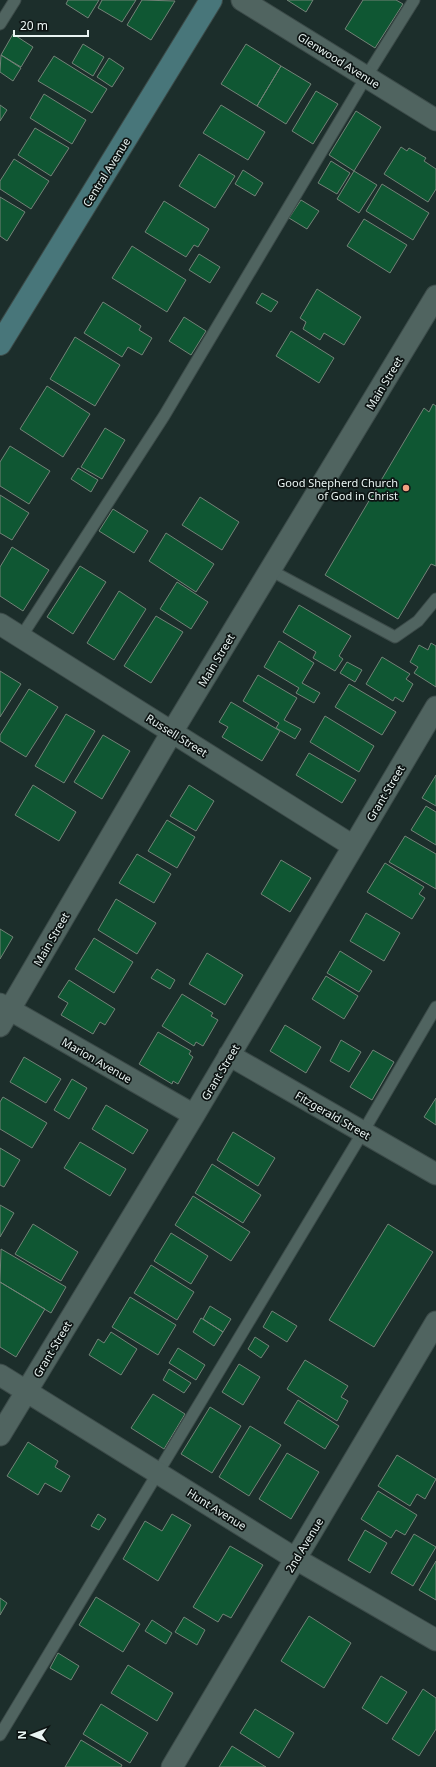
<svg xmlns="http://www.w3.org/2000/svg" width="436" height="1767" viewBox="0 0 436 1767" font-family="'Noto Sans',sans-serif">
<style>
.building{fill:#0f5733;stroke:#728277}
.lines{fill:none;stroke-linecap:round;stroke-linejoin:round}
.lane-casing{stroke:#3c4b49;stroke-width:13}
.street-casing{stroke:#3c4b49;stroke-width:23}
.secondary-casing{stroke:#3c4b49;stroke-width:24}
.lane{stroke:#506460;stroke-width:11}
.street{stroke:#506460;stroke-width:21}
.secondary{stroke:#48767a;stroke-width:22}
.poi-dot{fill:#f3a081;stroke:#0d1413;stroke-width:1.5}
.labels{text-anchor:middle;dominant-baseline:central;stroke-width:3.5;stroke-linejoin:round;paint-order:stroke}
.street-label{font-size:11px;fill:#e9f4f2;stroke:#0d1413}
.poi-label{font-size:11px;fill:#e9f4f2;stroke:#0d1413;text-anchor:end}
</style>
<rect width="100%" height="100%" fill="#1c2e2b"/>
<path class="building" d="M68,0H99L88,18L66,4Z
M102,0H136L122,22L98,8Z
M142,0L175,1L151,40L127,25Z
M287,0H313L306,12Z
M363,0H396L403,4L375,48L345,29Z
M13,34L33,47L21,67L1,55Z
M83,44L104,57L93,76L72,63Z
M246,44L281,66L257,106L221,84Z
M1,55L21,68L13,81L0,72Z
M54,56L107,89L92,113L38,81Z
M109,58L124,68L112,87L97,77Z
M281,66L311,84L286,124L257,106Z
M316,91L338,104L313,144L292,131Z
M44,94L86,120L72,144L30,118Z
M0,105L7,110L0,121Z
M221,105L265,132L248,160L203,133Z
M356,111L381,127L354,171L329,155Z
M35,128L69,148L51,176L18,155Z
M401,147L407,151L409,148L426,158L424,161L436,169V189L428,202L384,174Z
M199,154L235,176L215,208L179,186Z
M14,159L49,181L31,209L0,189V181Z
M331,161L350,173L337,194L318,183Z
M243,170L263,183L255,196L235,184Z
M354,171L377,185L359,213L337,199Z
M382,184L429,213L413,240L366,211Z
M0,197L25,212L7,241L0,236Z
M301,200L319,211L307,229L289,218Z
M164,201L209,229L198,247L194,245L186,257L145,232Z
M364,219L407,245L390,273L347,246Z
M132,246L186,280L167,312L112,278Z
M199,254L220,267L210,283L189,270Z
M317,289L361,317L344,345L324,333L320,340L303,329L306,322L300,318Z
M262,293L278,302L271,312L256,303Z
M103,302L141,326L139,330L152,338L142,355L128,347L122,357L84,333Z
M184,317L206,331L191,355L169,341Z
M291,331L334,358L319,383L276,356Z
M75,337L120,365L95,406L50,379Z
M47,386L90,414L63,457L20,429Z
M433,404L436,406V566L431,564L398,619L325,575L424,408L429,412Z
M105,428L125,440L102,479L81,467Z
M10,446L50,471L29,504L0,486V462Z
M78,468L98,480L91,492L71,479Z
M0,495L29,513L12,540L0,533Z
M200,497L239,522L222,550L182,525Z
M113,509L148,531L134,553L99,531Z
M166,533L214,564L196,592L149,561Z
M12,547L49,570L23,611L0,596V567Z
M80,566L106,582L73,634L47,617Z
M177,582L208,602L191,629L160,609Z
M119,591L146,609L114,660L87,643Z
M299,605L351,636L339,656L343,659L335,671L313,658L316,652L283,632Z
M156,616L183,632L151,683L124,666Z
M279,641L314,663L302,683L320,693L314,703L296,693L299,688L264,667Z
M431,643L436,646V687L414,673L418,667L410,662L419,645L428,650Z
M382,657L410,674L406,679L413,684L403,702L395,697L393,701L366,684Z
M347,662L362,670L355,682L340,673Z
M0,671L21,684L0,717Z
M258,675L297,698L284,720L301,729L295,739L276,728L279,723L243,701Z
M349,684L396,712L382,735L335,707Z
M29,689L58,707L26,757L0,741V735Z
M231,702L280,731L262,761L222,737L228,727L219,722Z
M66,714L95,731L64,783L35,766Z
M325,716L374,746L359,772L310,742Z
M103,735L130,751L102,799L74,782Z
M309,753L356,780L342,803L296,775Z
M436,775V806L422,798Z
M33,785L76,812L59,841L15,815Z
M189,785L214,801L196,831L170,816Z
M426,806L436,812V845L411,830Z
M167,820L195,837L177,868L148,851Z
M405,836L436,854V889L389,862Z
M137,854L171,874L154,903L119,883Z
M281,860L311,878L290,912L261,894Z
M385,863L424,887L419,894L425,898L412,919L367,892Z
M116,899L156,923L137,954L98,930Z
M366,913L400,933L384,961L350,941Z
M0,929L13,937L0,959Z
M94,938L133,962L114,993L75,969Z
M340,951L372,971L359,992L327,973Z
M207,953L243,975L225,1005L189,984Z
M157,969L175,980L170,989L151,978Z
M326,976L358,996L344,1019L312,999Z
M69,980L115,1009L105,1025L100,1022L93,1034L61,1015L68,1003L58,997Z
M182,994L213,1013L211,1016L218,1020L203,1046L196,1042L194,1046L162,1026Z
M285,1025L321,1047L306,1073L270,1051Z
M158,1032L191,1051L189,1054L193,1057L178,1084L173,1081L172,1084L139,1064Z
M341,1040L361,1052L349,1072L330,1061Z
M373,1050L394,1062L372,1100L350,1087Z
M24,1057L61,1079L46,1103L10,1082Z
M72,1079L87,1088L69,1119L54,1110Z
M3,1097L47,1123L32,1148L0,1129V1102Z
M436,1098V1125L424,1117Z
M106,1105L148,1130L133,1154L92,1129Z
M233,1132L275,1158L258,1186L217,1160Z
M80,1142L126,1169L110,1196L64,1168Z
M0,1148L20,1160L4,1187L0,1185Z
M212,1164L261,1195L243,1223L195,1193Z
M193,1196L250,1232L231,1261L175,1225Z
M0,1205L14,1213L0,1237Z
M33,1224L78,1252L61,1281L15,1254Z
M388,1224L433,1252L374,1347L329,1320Z
M171,1233L208,1256L191,1284L154,1261Z
M1,1249L66,1287L51,1313L0,1282Z
M151,1265L194,1292L177,1320L134,1293Z
M0,1282L45,1309L16,1357L0,1347Z
M130,1297L176,1325L158,1355L112,1327Z
M210,1306L231,1319L223,1332L203,1319Z
M272,1311L297,1326L287,1342L263,1327Z
M201,1318L223,1332L214,1346L193,1332Z
M111,1332L137,1349L121,1375L89,1355L98,1339L104,1343Z
M255,1337L269,1346L261,1358L248,1349Z
M178,1348L205,1365L196,1380L169,1363Z
M305,1360L348,1386L341,1397L348,1401L337,1421L287,1389Z
M239,1364L260,1377L243,1405L222,1392Z
M169,1369L191,1383L184,1393L163,1380Z
M153,1394L185,1414L164,1449L131,1428Z
M298,1400L339,1426L325,1449L284,1423Z
M210,1407L241,1426L212,1473L181,1454Z
M250,1426L281,1445L249,1496L219,1477Z
M28,1442L58,1461L55,1467L70,1476L61,1492L45,1483L38,1495L7,1476Z
M287,1453L319,1472L291,1519L259,1499Z
M397,1455L436,1479L425,1499L417,1494L410,1506L378,1486Z
M378,1491L417,1515L405,1535L396,1530L391,1538L361,1519Z
M98,1514L106,1519L99,1530L91,1526Z
M172,1514L191,1525L158,1581L123,1559L145,1521L162,1531Z
M365,1530L387,1543L370,1573L348,1560Z
M414,1534L436,1547L413,1586L391,1573Z
M230,1546L263,1565L231,1618L223,1614L218,1622L193,1607Z
M436,1561V1600L419,1590Z
M96,1597L140,1624L123,1652L79,1625Z
M0,1598L7,1603L0,1615Z
M309,1616L351,1643L324,1688L281,1661Z
M184,1617L205,1630L197,1645L175,1632Z
M152,1620L172,1633L166,1644L145,1631Z
M58,1653L79,1666L71,1680L50,1668Z
M128,1665L173,1693L157,1721L111,1693Z
M381,1676L407,1692L387,1724L362,1708Z
M423,1689L436,1698V1729L419,1756L392,1739Z
M101,1704L148,1733L130,1763L83,1734Z
M255,1709L294,1733L279,1758L240,1733Z
M81,1740L122,1765L121,1767H65Z
M232,1746L266,1767H219Z"/>
<g class="lines">
<g class="lane-casing">
<path id="lane" d="M0,24L15,0
M270,570L395,637L418,621L436,599
M21,637L164,416L366,77L414,0
M0,1735L363,1132L436,1007"/>
</g>
<g class="street-casing">
<path id="street" d="M242,0L436,120
M0,624L353,846
M0,1004L194,1115
M0,1026L172,732L436,296
M229,1055L436,1174
M0,1375L296,1559L436,1640
M0,1435L194,1115L436,707
M172,1767L436,1322"/>
</g>
<g class="secondary-casing">
<path id="secondary" d="M0,344L211,0"/>
</g>
<use href="#lane" class="lane"/>
<use href="#street" class="street"/>
<use href="#secondary" class="secondary"/>
</g>
<circle class="poi-dot" cx="406" cy="488" r="4"/>
<g class="labels">
<g class="street-label">
<text transform="translate(339 60) rotate(32)">Glenwood Avenue</text>
<text transform="translate(106 172) rotate(-58)">Central Avenue</text>
<text transform="translate(384 383) rotate(-59)">Main Street</text>
<text transform="translate(216 660) rotate(-59)">Main Street</text>
<text transform="translate(177 735) rotate(32)">Russell Street</text>
<text transform="translate(385 793) rotate(-59)">Grant Street</text>
<text transform="translate(51 939) rotate(-60)">Main Street</text>
<text transform="translate(97 1060) rotate(30)">Marion Avenue</text>
<text transform="translate(220 1072) rotate(-59)">Grant Street</text>
<text transform="translate(333 1115) rotate(30)">Fitzgerald Street</text>
<text transform="translate(52 1349) rotate(-59)">Grant Street</text>
<text transform="translate(217 1509) rotate(32)">Hunt Avenue</text>
<text transform="translate(304 1545) rotate(-59)">2nd Avenue</text>
</g>
<g class="poi-label">
<text x="398" y="482">Good Shepherd Church<tspan x="398" dy="13">of God in Christ</tspan></text>
</g>
</g>
<g transform="translate(32 1735) rotate(270)" stroke="#0d1413" stroke-width="3" paint-order="stroke">
<path d="M0-3L7 15L0 10L-7 15Z" fill="#e9f4f2"/>
<text y="-6" font-size="11" font-weight="bold" text-anchor="middle" fill="#e9f4f2">N</text>
</g>
<path d="M14 30v6h74v-6" fill="none" stroke="#e9f4f2" stroke-width="2"/>
<text x="20" y="30" font-size="12" fill="#e9f4f2" stroke="#0d1413" stroke-width="3" paint-order="stroke">20 m</text>
</svg>
